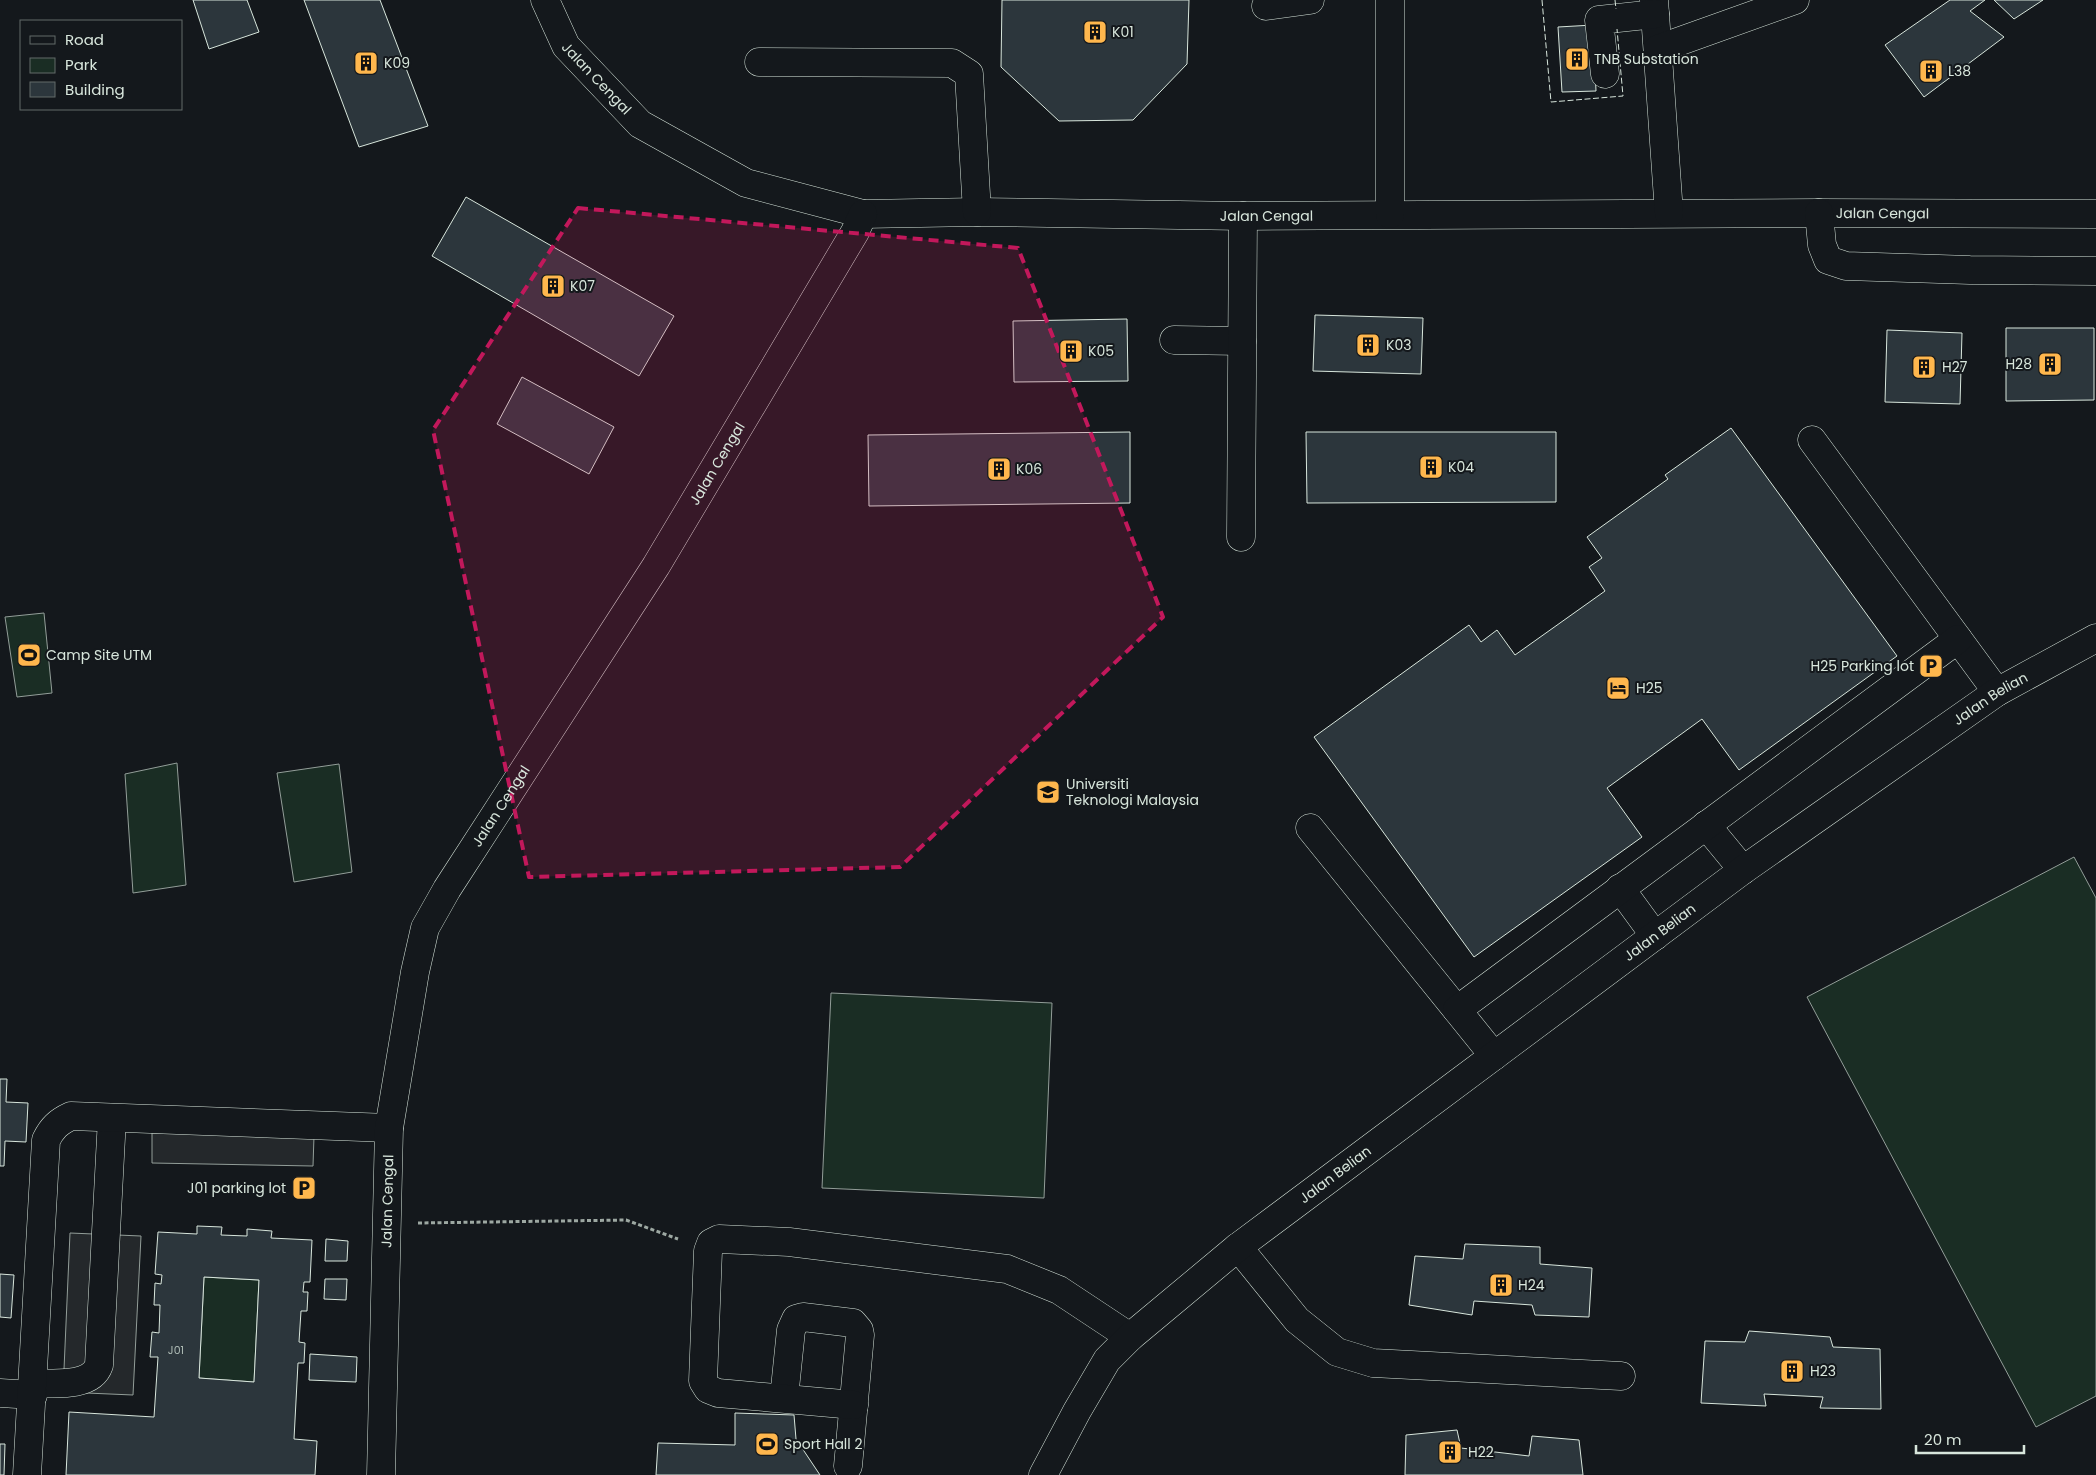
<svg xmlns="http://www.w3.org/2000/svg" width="2096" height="1475" viewBox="0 0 2096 1475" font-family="Poppins,sans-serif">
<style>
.green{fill:#1a2d24;stroke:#939e99}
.parking{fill:#24282b;stroke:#939e99}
.building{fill:#2c363c;stroke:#d8e6dc;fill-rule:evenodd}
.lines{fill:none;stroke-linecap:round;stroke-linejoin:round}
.minor-casing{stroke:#d8e6dc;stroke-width:29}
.path{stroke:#9da8a2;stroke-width:3;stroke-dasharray:4 2.5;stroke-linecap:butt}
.minor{stroke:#14181c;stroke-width:28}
.fence{stroke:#d8e6dc;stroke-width:1;stroke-dasharray:6 2.5;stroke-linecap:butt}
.marked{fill:#c2185b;fill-opacity:0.2;stroke:#c2185b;stroke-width:4;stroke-dasharray:10 6;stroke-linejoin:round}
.labels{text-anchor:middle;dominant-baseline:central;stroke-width:4;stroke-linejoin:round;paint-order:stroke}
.number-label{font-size:11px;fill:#adbab4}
.poi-label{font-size:14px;fill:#d8e6dc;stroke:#14181c;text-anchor:start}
.street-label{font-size:14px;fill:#d8e6dc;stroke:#14181c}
</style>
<rect width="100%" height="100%" fill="#14181c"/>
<path class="green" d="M44,613L52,693L17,697L5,617Z
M177,763L186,885L133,893L125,774Z
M339,764L352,872L294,882L277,773Z
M2074,857L2096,898V1396L2036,1427L1807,997Z
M831,993L1052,1003L1044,1198L822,1188Z
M204,1277L259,1280L254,1382L199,1378Z"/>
<path class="parking" d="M152,1133L314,1136L313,1166L152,1163Z
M70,1233L141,1236L133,1395L63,1392Z"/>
<path class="building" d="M193,0H247L259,32L209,49Z
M304,0H380L428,126L359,147Z
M1002,0H1189L1187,64L1133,120L1059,121L1001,67Z
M1950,0H1985L1970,11L2004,37L1924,97L1885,45Z
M1994,0H2043L2014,19Z
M1593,25L1596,91L1562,92L1558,27Z
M466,197L674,316L639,376L432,256Z
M1315,315L1423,318L1421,374L1313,371Z
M1127,319L1128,381L1014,382L1013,321Z
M2006,328H2094V400L2006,401Z
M1887,330L1962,333L1960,404L1885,402Z
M522,377L614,427L589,474L497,424Z
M1731,428L1897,656L1739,770L1702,719L1607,788L1642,837L1474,957L1314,737L1469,625L1481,642L1497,630L1515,655L1605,591L1589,567L1602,558L1587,537L1668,479L1665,475Z
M1130,432V503L869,506L868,435Z
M1306,432H1556V502L1307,503Z
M0,1079H7L6,1102L28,1103L26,1142L5,1141L4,1166H0Z
M197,1226L222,1227L221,1235L247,1236V1229L272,1231L271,1238L312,1240L310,1282H304L303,1292H308L307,1311H301L299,1342L305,1343L304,1363H298L294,1439L317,1441L315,1475H66L69,1412L154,1417L158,1357H150L152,1332L159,1333L160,1305H154L155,1283L161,1284L162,1275L155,1274L158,1232L197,1234ZM204,1277L259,1280L254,1382L199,1378Z
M326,1239L348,1241L347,1261H325Z
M1465,1244L1540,1247V1264L1592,1268L1589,1317L1535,1315L1532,1305L1474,1301L1472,1315L1409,1305L1415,1256L1463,1259Z
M0,1274L14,1275L11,1318L0,1317Z
M325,1279H347L346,1300L324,1299Z
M1749,1331L1830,1337L1833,1347L1880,1349L1881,1409L1820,1408L1823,1397L1764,1394L1766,1406L1701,1403L1705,1341L1745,1342Z
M310,1354L357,1357L356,1382L309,1380Z
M735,1413L794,1415L796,1439L820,1475H656L658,1443L735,1445Z
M1457,1430L1461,1448L1529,1456L1532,1436L1579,1440L1583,1475H1405L1406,1435Z
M0,1444H5L4,1475H0Z"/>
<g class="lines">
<g class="minor-casing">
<g id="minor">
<path id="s1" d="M545,0L566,46L640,124L746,183L863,214L977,212L1243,216L1819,213L2096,214"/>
<path d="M1654,0L1669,213"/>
<path d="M1266,6L1310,0"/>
<path d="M1658,49L1795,0"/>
<path d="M759,62L952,63L969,74L977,212"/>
<path d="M1605,74L1599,20L1655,14"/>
<path d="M1819,213L1822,245L1828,260L1846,266L1970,270L2096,271"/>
<path d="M1390,214V0"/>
<path d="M1174,340L1242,341"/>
<path d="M1812,440L1997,692"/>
<path d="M1241,537L1243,216"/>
<path d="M1706,825L1743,870"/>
<path d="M1310,828L1457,1010"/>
<path d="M1620,888L1655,936"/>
<path d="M1494,1056L1457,1010L1958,639"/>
<path d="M1238,1247L1297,1320L1337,1352L1373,1363L1621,1376"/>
<path d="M33,1383C53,1383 91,1388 99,1365L112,1118"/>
<path d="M0,1393L33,1395"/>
<path d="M784,1398L791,1330L796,1319L803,1317L853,1323L859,1330L860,1335L848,1466"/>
<path d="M854,1405L718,1393L708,1389L703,1381L708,1251L711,1243L719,1239L789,1242L1007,1269L1059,1290L1130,1337"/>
<path d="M27,1475L46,1140C52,1128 58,1122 71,1116L389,1128"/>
<path id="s2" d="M381,1475L389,1128L415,972L425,928L447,889L656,566L855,232L863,214"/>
<path id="s3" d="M1043,1475L1077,1411L1107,1360L1130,1337L1238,1247L1743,870L1997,692L2096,638"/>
</g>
</g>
<path class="path" d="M418,1223L626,1220L678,1239"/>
<use href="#minor" class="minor"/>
<path class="fence" d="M1542,0L1551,102L1623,96L1617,29
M1615,0L1616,9"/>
</g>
<path class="marked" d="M578,208L1018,248L1163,617L900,867L529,877L433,430Z"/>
<defs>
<g id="building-square" transform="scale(1.25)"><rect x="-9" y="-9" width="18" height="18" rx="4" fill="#ffb74d" stroke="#14181c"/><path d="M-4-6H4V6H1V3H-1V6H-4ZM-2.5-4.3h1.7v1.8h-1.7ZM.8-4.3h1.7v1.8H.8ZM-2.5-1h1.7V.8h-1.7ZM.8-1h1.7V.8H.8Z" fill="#111"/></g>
<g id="stadium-square" transform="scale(1.25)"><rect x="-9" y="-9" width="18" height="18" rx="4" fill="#ffb74d" stroke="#14181c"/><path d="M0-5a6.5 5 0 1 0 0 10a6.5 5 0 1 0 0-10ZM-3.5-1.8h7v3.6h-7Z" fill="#111"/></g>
<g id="parking-square" transform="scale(1.25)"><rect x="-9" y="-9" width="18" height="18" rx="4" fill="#ffb74d" stroke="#14181c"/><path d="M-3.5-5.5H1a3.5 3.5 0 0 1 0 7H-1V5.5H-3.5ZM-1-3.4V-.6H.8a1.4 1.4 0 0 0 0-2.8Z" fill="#111"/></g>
<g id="hotel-square" transform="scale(1.25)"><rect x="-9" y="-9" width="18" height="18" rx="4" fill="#ffb74d" stroke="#14181c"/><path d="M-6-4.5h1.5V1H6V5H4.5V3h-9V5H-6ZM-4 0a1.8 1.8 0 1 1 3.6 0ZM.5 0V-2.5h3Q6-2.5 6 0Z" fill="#111"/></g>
<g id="university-square" transform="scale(1.25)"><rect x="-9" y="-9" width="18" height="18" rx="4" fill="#ffb74d" stroke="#14181c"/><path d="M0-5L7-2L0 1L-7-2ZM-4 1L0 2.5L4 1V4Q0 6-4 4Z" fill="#111"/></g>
</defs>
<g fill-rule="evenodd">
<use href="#building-square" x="1095" y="32"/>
<use href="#building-square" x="1577" y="59"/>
<use href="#building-square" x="366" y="63"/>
<use href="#building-square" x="1931" y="71"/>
<use href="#building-square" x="553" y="286"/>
<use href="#building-square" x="1368" y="345"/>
<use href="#building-square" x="1071" y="351"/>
<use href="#building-square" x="2050" y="364"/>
<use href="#building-square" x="1924" y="367"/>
<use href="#building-square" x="1431" y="467"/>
<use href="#building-square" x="999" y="469"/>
<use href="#stadium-square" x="29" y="655"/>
<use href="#parking-square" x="1931" y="666"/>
<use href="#hotel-square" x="1618" y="688"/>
<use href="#university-square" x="1048" y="792"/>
<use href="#parking-square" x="304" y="1188"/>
<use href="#building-square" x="1501" y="1285"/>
<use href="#building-square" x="1792" y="1371"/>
<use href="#stadium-square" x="767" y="1444"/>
<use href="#building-square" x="1450" y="1452"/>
</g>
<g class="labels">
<g class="number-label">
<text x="176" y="1350">J01</text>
</g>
<g class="poi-label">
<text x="1112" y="32">K01</text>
<text x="1594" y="59">TNB Substation</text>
<text x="384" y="63">K09</text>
<text x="1948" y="71">L38</text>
<text x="570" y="286">K07</text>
<text x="1386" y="345">K03</text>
<text x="1088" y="351">K05</text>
<text x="2032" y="364" text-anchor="end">H28</text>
<text x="1942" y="367">H27</text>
<text x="1448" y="467">K04</text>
<text x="1016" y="469">K06</text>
<text x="46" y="655">Camp Site UTM</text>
<text x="1914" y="666" text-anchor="end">H25 Parking lot</text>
<text x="1636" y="688">H25</text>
<text x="1066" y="784">Universiti<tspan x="1066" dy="16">Teknologi Malaysia</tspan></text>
<text x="286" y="1188" text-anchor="end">J01 parking lot</text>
<text x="1518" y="1285">H24</text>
<text x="1810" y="1371">H23</text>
<text x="784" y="1444">Sport Hall 2</text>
<text x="1468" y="1452">H22</text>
</g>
<g class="street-label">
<text stroke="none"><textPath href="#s1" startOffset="95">Jalan Cengal</textPath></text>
<text stroke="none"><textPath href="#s1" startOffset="1420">Jalan Cengal</textPath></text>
<text stroke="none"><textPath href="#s1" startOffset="804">Jalan Cengal</textPath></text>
<text stroke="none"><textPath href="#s2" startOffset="1099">Jalan Cengal</textPath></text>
<text stroke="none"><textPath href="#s3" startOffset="1236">Jalan Belian</textPath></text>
<text stroke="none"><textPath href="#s2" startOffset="694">Jalan Cengal</textPath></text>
<text stroke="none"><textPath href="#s3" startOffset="831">Jalan Belian</textPath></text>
<text stroke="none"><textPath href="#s3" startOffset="426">Jalan Belian</textPath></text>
<text stroke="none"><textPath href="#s2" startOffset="274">Jalan Cengal</textPath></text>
</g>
</g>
<rect x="20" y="20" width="162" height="90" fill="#14181c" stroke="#626a69"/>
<rect x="30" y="36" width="25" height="8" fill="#14181c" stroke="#626a69"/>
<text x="65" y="45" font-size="15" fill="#d8e6dc">Road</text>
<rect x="30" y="58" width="25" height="15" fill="#1a2d24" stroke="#626a69"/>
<text x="65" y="70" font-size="15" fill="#d8e6dc">Park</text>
<rect x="30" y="82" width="25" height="15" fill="#2c363c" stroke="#626a69"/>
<text x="65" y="95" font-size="15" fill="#d8e6dc">Building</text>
<path d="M1916 1445v8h108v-8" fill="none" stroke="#d8e6dc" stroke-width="2.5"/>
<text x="1924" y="1445" font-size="15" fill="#d8e6dc" stroke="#14181c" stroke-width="4" paint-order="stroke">20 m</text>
</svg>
